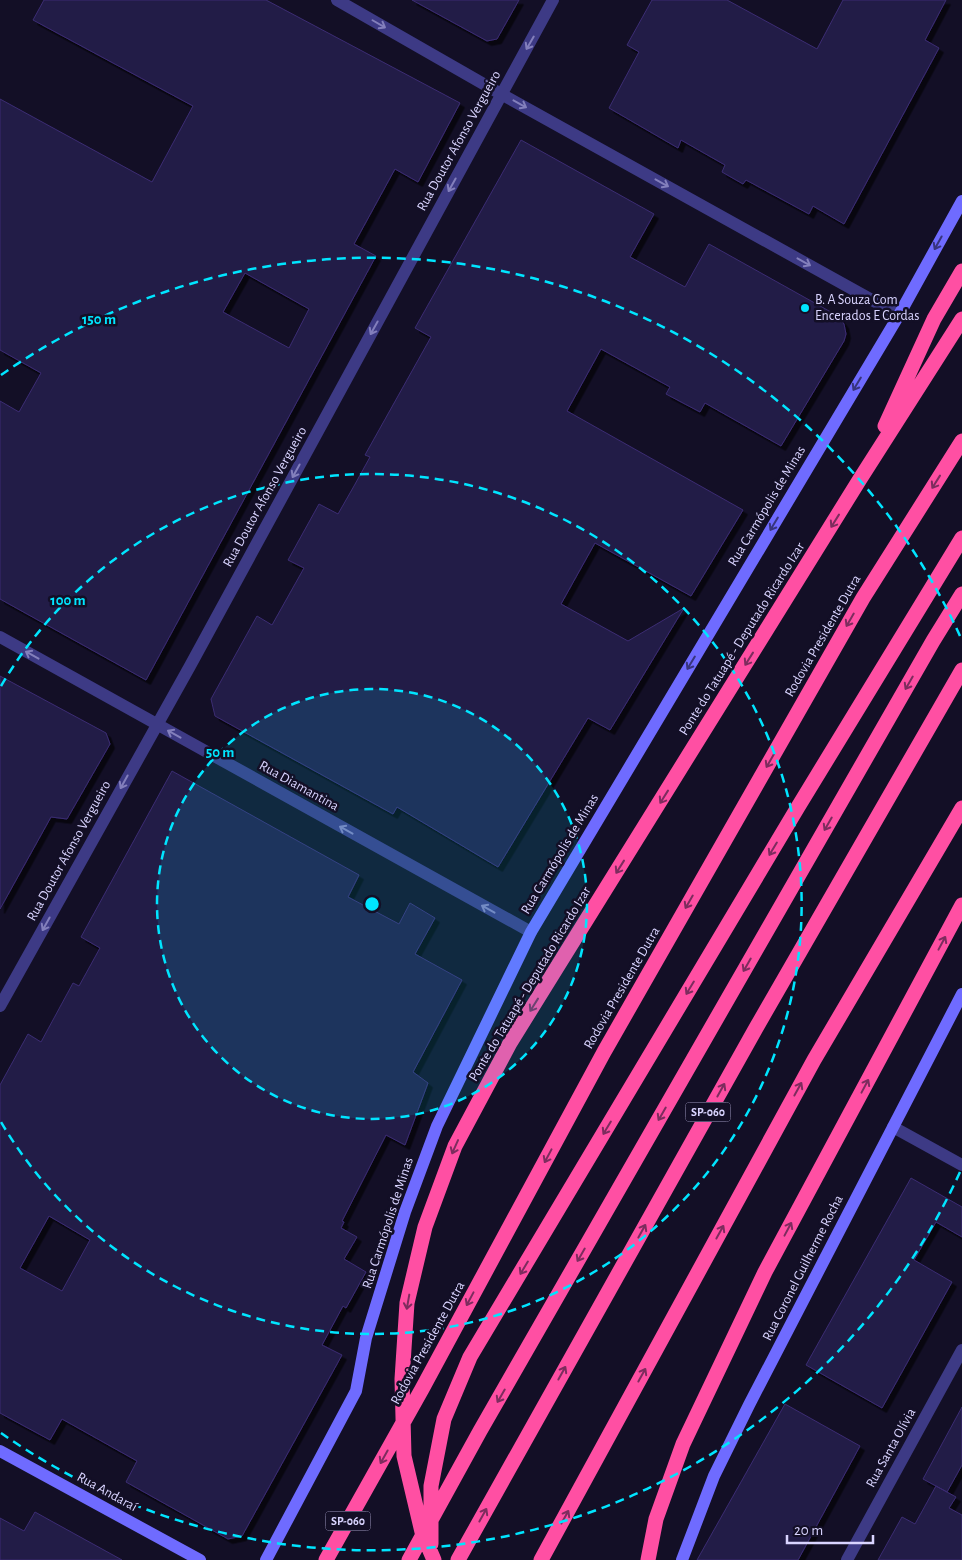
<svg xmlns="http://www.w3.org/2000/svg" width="962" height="1560" viewBox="0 0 962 1560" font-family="'Alegreya Sans',sans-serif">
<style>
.building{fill:#241b47;stroke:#3b2d73;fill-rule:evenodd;filter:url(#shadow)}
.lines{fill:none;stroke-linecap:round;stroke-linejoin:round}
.street{stroke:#3d3a85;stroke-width:12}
.secondary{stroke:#6f6bff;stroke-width:12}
.highway{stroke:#ff4fa3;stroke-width:15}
.oneway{stroke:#837fbc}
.oneway2{stroke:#38347d}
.oneway3{stroke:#7d2c5e}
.ring{fill:none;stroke:#00e5ff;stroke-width:2.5;stroke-dasharray:9 6}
.poi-dot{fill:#00e5ff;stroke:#130f26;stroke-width:2}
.labels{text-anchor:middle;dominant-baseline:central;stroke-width:5;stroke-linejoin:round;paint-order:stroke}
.shield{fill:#130f26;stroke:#9e99be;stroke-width:1}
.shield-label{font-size:12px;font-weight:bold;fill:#d9d4ff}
.street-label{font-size:14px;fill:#d9d4ff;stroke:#130f26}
.poi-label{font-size:14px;fill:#d9d4ff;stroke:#130f26;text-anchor:start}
.centre{fill:#00e5ff;stroke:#130f26;stroke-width:2.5}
.ring-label{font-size:15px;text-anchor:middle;font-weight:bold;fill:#00e5ff;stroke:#130f26;stroke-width:5;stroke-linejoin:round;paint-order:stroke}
</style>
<defs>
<filter id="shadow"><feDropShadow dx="4.5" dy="4.5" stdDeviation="0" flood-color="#0009"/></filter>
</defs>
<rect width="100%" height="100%" fill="#130f26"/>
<path class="building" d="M44,0H266L460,103L418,182L395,169L354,244L376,256L146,680L0,599V401L19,412L41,373L0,350V99L152,182L193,106L33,20ZM245,273L309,309L289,348L223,312Z
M412,0H519L497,39L487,41Z
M652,0H727L817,49L843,0H946L925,40L939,48L844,224L813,206L809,214L746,180L743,184L722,172L725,165L681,140L678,148L609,108L639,52L627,45Z
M521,140L654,214L630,257L685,287L709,244L838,316L844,324L846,334L844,341L781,446L705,403L700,412L666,394L670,387L601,349L567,411L743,510L691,596L595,543L561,604L628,641L684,608L610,730L588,718L498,867L397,807L393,814L215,716L211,699L257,616L272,625L304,568L288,560L319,504L338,514L354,486L370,457L365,455L431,337L415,328Z
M0,676L106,733L110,744L67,819L51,817L0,909Z
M172,771L359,875L348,897L399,924L410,903L435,918L415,954L462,980L413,1072L428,1083L405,1145L386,1135L342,1221L344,1222L341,1228L357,1237L344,1259L366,1272L346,1308L343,1306L322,1345L342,1355L242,1536L228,1539L126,1482L137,1461L62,1419L50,1440L0,1413V1085L28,1034L41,1042L73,983L79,986L100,948L81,937ZM49,1216L90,1240L62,1291L20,1268Z
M911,1178L962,1207V1237L936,1222L914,1260L952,1282L882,1408L806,1365Z
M785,1404L860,1446L798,1560H697Z
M962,1407V1465L947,1492L923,1479Z
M936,1486L956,1497L949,1508L962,1515V1560H878L902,1517L915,1524Z
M35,1512L53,1522L122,1560H0V1518L24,1531Z"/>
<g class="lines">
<path class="street" d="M337,0L501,94L899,315
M0,637L531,932
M0,1006L190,666L553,0
M893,1127L962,1165
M847,1560L962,1350"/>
<path class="secondary" d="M0,1451L200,1560
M266,1560L356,1391L366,1338L405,1212L437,1126L531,932L899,315L962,201
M682,1560L714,1476L749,1405L962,994"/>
<path class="highway" d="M885,426L934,319L962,271
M431,1544V1486L444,1419L470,1357L798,807L962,538
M326,1560L422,1389L604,1052L863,598L962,441
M409,1560L480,1431L933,641L962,594
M434,1560L422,1532L404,1456L402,1379L407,1303L425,1227L455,1146L510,1043L860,479L962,319
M458,1560L756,1028L962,670
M541,1560L814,1060L962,808
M648,1560L656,1519L683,1444L765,1272L962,905"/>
</g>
<defs><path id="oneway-shaft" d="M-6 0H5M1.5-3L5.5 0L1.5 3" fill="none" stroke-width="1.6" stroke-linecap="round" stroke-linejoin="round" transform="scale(1.25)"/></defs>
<g class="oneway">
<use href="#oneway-shaft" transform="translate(379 24) rotate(30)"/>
<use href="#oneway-shaft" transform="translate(530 43) rotate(120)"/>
<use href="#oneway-shaft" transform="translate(520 104) rotate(29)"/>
<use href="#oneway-shaft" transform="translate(662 183) rotate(29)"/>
<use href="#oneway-shaft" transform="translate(452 185) rotate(119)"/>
<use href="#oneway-shaft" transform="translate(804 262) rotate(29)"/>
<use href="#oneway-shaft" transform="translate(374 328) rotate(119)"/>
<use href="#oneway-shaft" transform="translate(296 471) rotate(119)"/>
<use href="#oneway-shaft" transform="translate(32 655) rotate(-151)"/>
<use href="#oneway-shaft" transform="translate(174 734) rotate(-151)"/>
<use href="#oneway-shaft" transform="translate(124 782) rotate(119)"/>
<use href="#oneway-shaft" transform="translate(346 830) rotate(-151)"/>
<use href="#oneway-shaft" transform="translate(488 909) rotate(-151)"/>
<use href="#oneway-shaft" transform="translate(46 924) rotate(119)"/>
</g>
<g class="oneway2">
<use href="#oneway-shaft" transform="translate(938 243) rotate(119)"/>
<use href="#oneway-shaft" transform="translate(857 384) rotate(121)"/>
<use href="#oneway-shaft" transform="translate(774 524) rotate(121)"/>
<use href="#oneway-shaft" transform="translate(691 663) rotate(121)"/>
</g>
<g class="oneway3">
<use href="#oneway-shaft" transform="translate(936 482) rotate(122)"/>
<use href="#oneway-shaft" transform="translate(835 521) rotate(122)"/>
<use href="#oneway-shaft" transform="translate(850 620) rotate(120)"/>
<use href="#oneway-shaft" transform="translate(749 659) rotate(122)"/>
<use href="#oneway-shaft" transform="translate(909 683) rotate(120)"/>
<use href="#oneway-shaft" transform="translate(770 761) rotate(120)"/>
<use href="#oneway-shaft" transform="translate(664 797) rotate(122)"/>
<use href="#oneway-shaft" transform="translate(828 824) rotate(120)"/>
<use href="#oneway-shaft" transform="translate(773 849) rotate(121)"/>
<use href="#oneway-shaft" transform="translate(620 867) rotate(122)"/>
<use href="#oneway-shaft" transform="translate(689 902) rotate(120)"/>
<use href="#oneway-shaft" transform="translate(942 943) rotate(-62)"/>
<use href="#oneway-shaft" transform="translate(747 965) rotate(120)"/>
<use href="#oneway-shaft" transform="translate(690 988) rotate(121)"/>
<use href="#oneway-shaft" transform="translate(534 1005) rotate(122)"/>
<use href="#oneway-shaft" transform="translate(865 1086) rotate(-62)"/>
<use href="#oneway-shaft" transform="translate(798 1089) rotate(-61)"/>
<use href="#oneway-shaft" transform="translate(721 1090) rotate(-61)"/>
<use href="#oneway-shaft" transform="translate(662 1114) rotate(120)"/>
<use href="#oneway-shaft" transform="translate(607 1128) rotate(121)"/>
<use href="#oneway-shaft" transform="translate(455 1147) rotate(114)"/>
<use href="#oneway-shaft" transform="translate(548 1156) rotate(118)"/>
<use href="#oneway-shaft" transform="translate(788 1229) rotate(-62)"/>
<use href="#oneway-shaft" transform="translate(642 1231) rotate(-61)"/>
<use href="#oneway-shaft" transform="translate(720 1232) rotate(-61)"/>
<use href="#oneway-shaft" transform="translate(581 1255) rotate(120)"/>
<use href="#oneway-shaft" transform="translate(524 1268) rotate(121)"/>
<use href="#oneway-shaft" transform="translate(470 1299) rotate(118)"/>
<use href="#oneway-shaft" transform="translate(408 1302) rotate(100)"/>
<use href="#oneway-shaft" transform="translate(562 1373) rotate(-61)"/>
<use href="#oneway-shaft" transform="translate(642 1375) rotate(-61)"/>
<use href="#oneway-shaft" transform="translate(501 1396) rotate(120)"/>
<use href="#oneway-shaft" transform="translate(384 1457) rotate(119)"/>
<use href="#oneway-shaft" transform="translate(483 1515) rotate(-61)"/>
<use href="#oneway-shaft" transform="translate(565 1517) rotate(-61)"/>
</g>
<circle cx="372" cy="904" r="215" fill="#00e5ff" fill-opacity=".12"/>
<g class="ring">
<circle cx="372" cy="904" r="215"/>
<path d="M1 686A430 430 0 1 1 1 1122"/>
<path d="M960 1172A646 646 0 0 1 1 1433M1 375A646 646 0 0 1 960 636"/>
</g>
<circle class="poi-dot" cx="805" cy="308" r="5"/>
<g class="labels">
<g class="shield">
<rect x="685.5" y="1102.5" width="45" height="19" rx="4"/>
<rect x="325.5" y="1511.5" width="45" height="19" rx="4"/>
</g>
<g class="shield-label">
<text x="708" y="1112">SP-060</text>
<text x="348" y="1521">SP-060</text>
</g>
<g class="street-label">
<text transform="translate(459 141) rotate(-61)">Rua Doutor Afonso Vergueiro</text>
<text transform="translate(265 497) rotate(-61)">Rua Doutor Afonso Vergueiro</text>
<text transform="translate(767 506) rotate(-59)">Rua Carmópolis de Minas</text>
<text transform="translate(823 636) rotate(-60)">Rodovia Presidente Dutra</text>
<text transform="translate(742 639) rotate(-58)">Ponte do Tatuapé - Deputado Ricardo Izar</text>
<text transform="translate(299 786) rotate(29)">Rua Diamantina</text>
<text transform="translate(69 851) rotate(-61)">Rua Doutor Afonso Vergueiro</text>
<text transform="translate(560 854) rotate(-59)">Rua Carmópolis de Minas</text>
<text transform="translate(530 984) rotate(-59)">Ponte do Tatuapé - Deputado Ricardo Izar</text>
<text transform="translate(622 988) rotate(-60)">Rodovia Presidente Dutra</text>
<text transform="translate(388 1223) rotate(-72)">Rua Carmópolis de Minas</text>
<text transform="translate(803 1268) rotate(-63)">Rua Coronel Guilherme Rocha</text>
<text transform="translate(428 1343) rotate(-61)">Rodovia Presidente Dutra</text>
<text transform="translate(891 1448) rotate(-61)">Rua Santa Olívia</text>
<text transform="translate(107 1492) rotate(29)">Rua Andaraí</text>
</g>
<g class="poi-label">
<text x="815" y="300">B. A Souza Com<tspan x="815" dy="16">Encerados E Cordas</tspan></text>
</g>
</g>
<circle cx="372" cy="904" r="8" class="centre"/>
<g class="ring-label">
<text x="99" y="324">150 m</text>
<text x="68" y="605">100 m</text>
<text x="220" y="757">50 m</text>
</g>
<path d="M787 1535v8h86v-8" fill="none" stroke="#d9d4ff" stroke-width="2.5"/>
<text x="794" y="1535" font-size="15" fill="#d9d4ff" stroke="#130f26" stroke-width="4" paint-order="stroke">20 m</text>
</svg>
